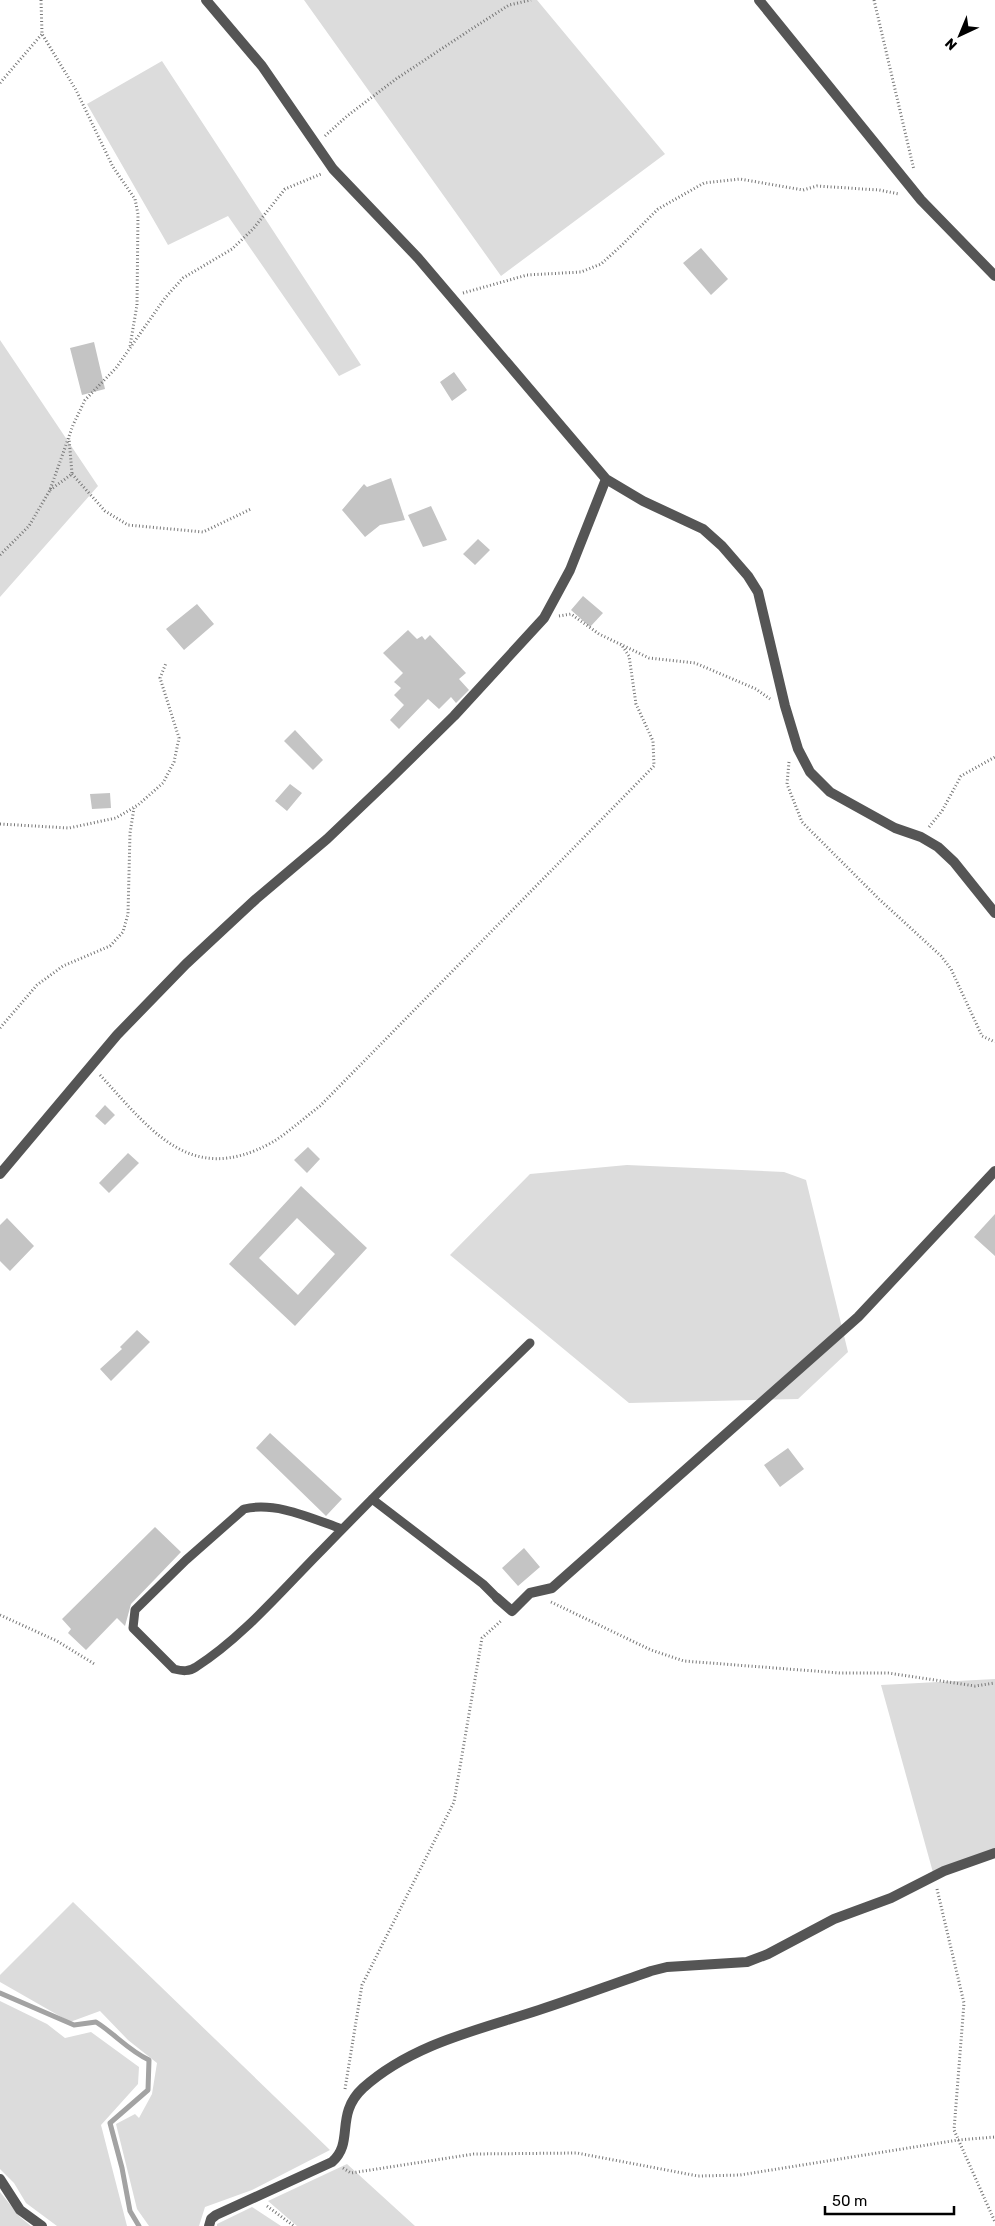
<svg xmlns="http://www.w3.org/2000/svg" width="995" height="2226" viewBox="0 0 995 2226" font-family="Rubik,sans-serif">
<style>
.green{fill:#dcdcdc}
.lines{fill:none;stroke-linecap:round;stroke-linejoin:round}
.stream{stroke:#a3a3a3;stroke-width:5}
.building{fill:#c4c4c4;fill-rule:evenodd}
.path{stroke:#777;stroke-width:3;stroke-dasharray:1 2.5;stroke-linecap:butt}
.service{stroke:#555;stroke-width:9}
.minor{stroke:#555;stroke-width:10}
</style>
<rect width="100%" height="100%" fill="#fff"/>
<path class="green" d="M304,0H537L665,154L501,276Z
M162,61L361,365L339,376L228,216L168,245L87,104Z
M0,340L98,486L0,597Z
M627,1165L784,1172L806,1180L848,1352L798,1399L629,1403L450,1255L530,1174Z
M995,1679V1853L934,1876L881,1685Z
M73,1902L330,2150L252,2190L205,2207L199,2226H149L137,2209L116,2124L135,2114L139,2118L152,2094L157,2063L128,2040L100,2011L70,2022L0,1982V1975Z
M0,2001L47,2024L65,2038L91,2032L139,2067L138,2084L101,2125L127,2226H57L26,2203L14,2183L0,2169Z
M347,2164L415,2226H297L268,2201Z
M0,2192L20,2217L31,2226H0Z
M252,2207L281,2226H217V2224Z"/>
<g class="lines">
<path class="stream" d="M0,1993L74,2025L96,2022C115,2034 128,2050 149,2060L148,2090L110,2123L122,2168L130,2211L139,2226"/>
</g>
<path class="building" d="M701,248L728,279L711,295L683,263Z
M94,342L105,389L82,395L70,348Z
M454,372L467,390L452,401L440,382Z
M391,478L405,520L380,525L365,537L342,510L364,484L367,487Z
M431,506L447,540L423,547L408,515Z
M478,539L490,550L475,565L463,554Z
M583,596L603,613L590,627L571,610Z
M197,604L214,624L184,650L166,629Z
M408,630L417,639L422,636L425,640L430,635L466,673L459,679L469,690L456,703L451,697L439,709L428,699L399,729L390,720L404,705L394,695L401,688L394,682L403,673L383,653Z
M295,730L323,760L313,770L284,741Z
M290,784L302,793L287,811L275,801Z
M110,793L111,808L92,809L90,794Z
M105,1105L115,1115L105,1125L95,1116Z
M308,1147L320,1159L307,1173L294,1160Z
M128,1153L139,1163L109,1193L99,1183Z
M301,1186L367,1248L295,1326L229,1264ZM297,1218L335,1254L298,1295L259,1258Z
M995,1214V1256L974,1237Z
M7,1218L34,1246L10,1271L0,1261V1225Z
M137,1330L150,1342L111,1381L100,1369L122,1349L120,1347Z
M270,1433L342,1499L326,1516L256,1448Z
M788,1448L804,1469L780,1487L764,1465Z
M155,1527L181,1552L131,1604L125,1626L117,1618L86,1650L68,1633L71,1629L62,1619Z
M524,1548L540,1567L518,1586L502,1568Z"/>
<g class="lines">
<path class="path" d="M41,0L42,34L76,90L113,167L135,199L138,214L137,305L130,346
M874,0L914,170
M0,83L42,34
M325,136L347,116L396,79L470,30L509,5L531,0
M463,293L527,275L581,272L601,264L622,245L658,209L704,183L740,179L803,190L817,186L879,190L899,194
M72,474L105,511L128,525L203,532L251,509
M50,490L72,474L69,438
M0,555L29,526L50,490L73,425L85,400L116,368L165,298L183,278L232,249L253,229L285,189L321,174
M559,616L571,614L599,634L649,658L695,663L756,689L770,699
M789,762L787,784L802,822L879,899L941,956L951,969L982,1036L995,1042
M0,824L69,828L116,818L138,805L163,783L174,762L179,738L160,678L166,663
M929,827L942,811L961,776L995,757
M0,1028L37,985L63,966L110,946L123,932L128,914L130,833L134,808
M100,1075C151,1130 190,1187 271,1143C288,1133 304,1118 320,1106L654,766L653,741L636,704L629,656L621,644
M551,1602L651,1650L684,1661L840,1673H888L975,1686L995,1683
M0,1615L57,1641L96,1665
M937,1889L964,2003L954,2130L995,2222
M345,2089L362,1985L454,1802L482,1638L502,1620
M343,2168L351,2173L474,2154L577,2153L698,2176L740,2175L958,2140L995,2137
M267,2206L294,2226"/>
<path class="service" d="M372,1499L483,1584L497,1598
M342,1529C313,1519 276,1501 244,1509L186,1560L135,1610L133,1628L174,1669C182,1671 189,1672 196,1667C243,1637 284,1588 323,1549C391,1479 460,1411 530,1343"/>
<path class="minor" d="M206,0L262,66L333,169L418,258L606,479L643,501L703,529L722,546L748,576L758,592L785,706L798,749L810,772L830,792L895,828L921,837L938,847L954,862L995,913
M759,0L921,200L995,276
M0,1174L117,1035L186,964L256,899L327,839L390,779L454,716L544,618L570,570L606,479
M497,1598L512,1611L530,1593L552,1588L858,1317L995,1171
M0,2179L20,2210L42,2226
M209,2226L211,2219L216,2215L332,2162C355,2142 334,2115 363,2088C412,2044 478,2030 539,2010C576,1998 613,1984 651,1971L667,1967L747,1962L768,1954L834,1919L891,1898L944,1871L995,1853"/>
</g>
<g transform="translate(960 35) rotate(224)" stroke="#ffffff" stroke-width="4" paint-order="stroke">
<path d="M0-4L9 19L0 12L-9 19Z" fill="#000000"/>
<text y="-8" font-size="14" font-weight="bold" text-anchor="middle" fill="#000000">N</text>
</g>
<path d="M825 2206v8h129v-8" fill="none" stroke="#000000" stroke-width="2.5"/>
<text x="832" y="2206" font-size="15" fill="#000000" stroke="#ffffff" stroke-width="4" paint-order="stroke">50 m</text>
</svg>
